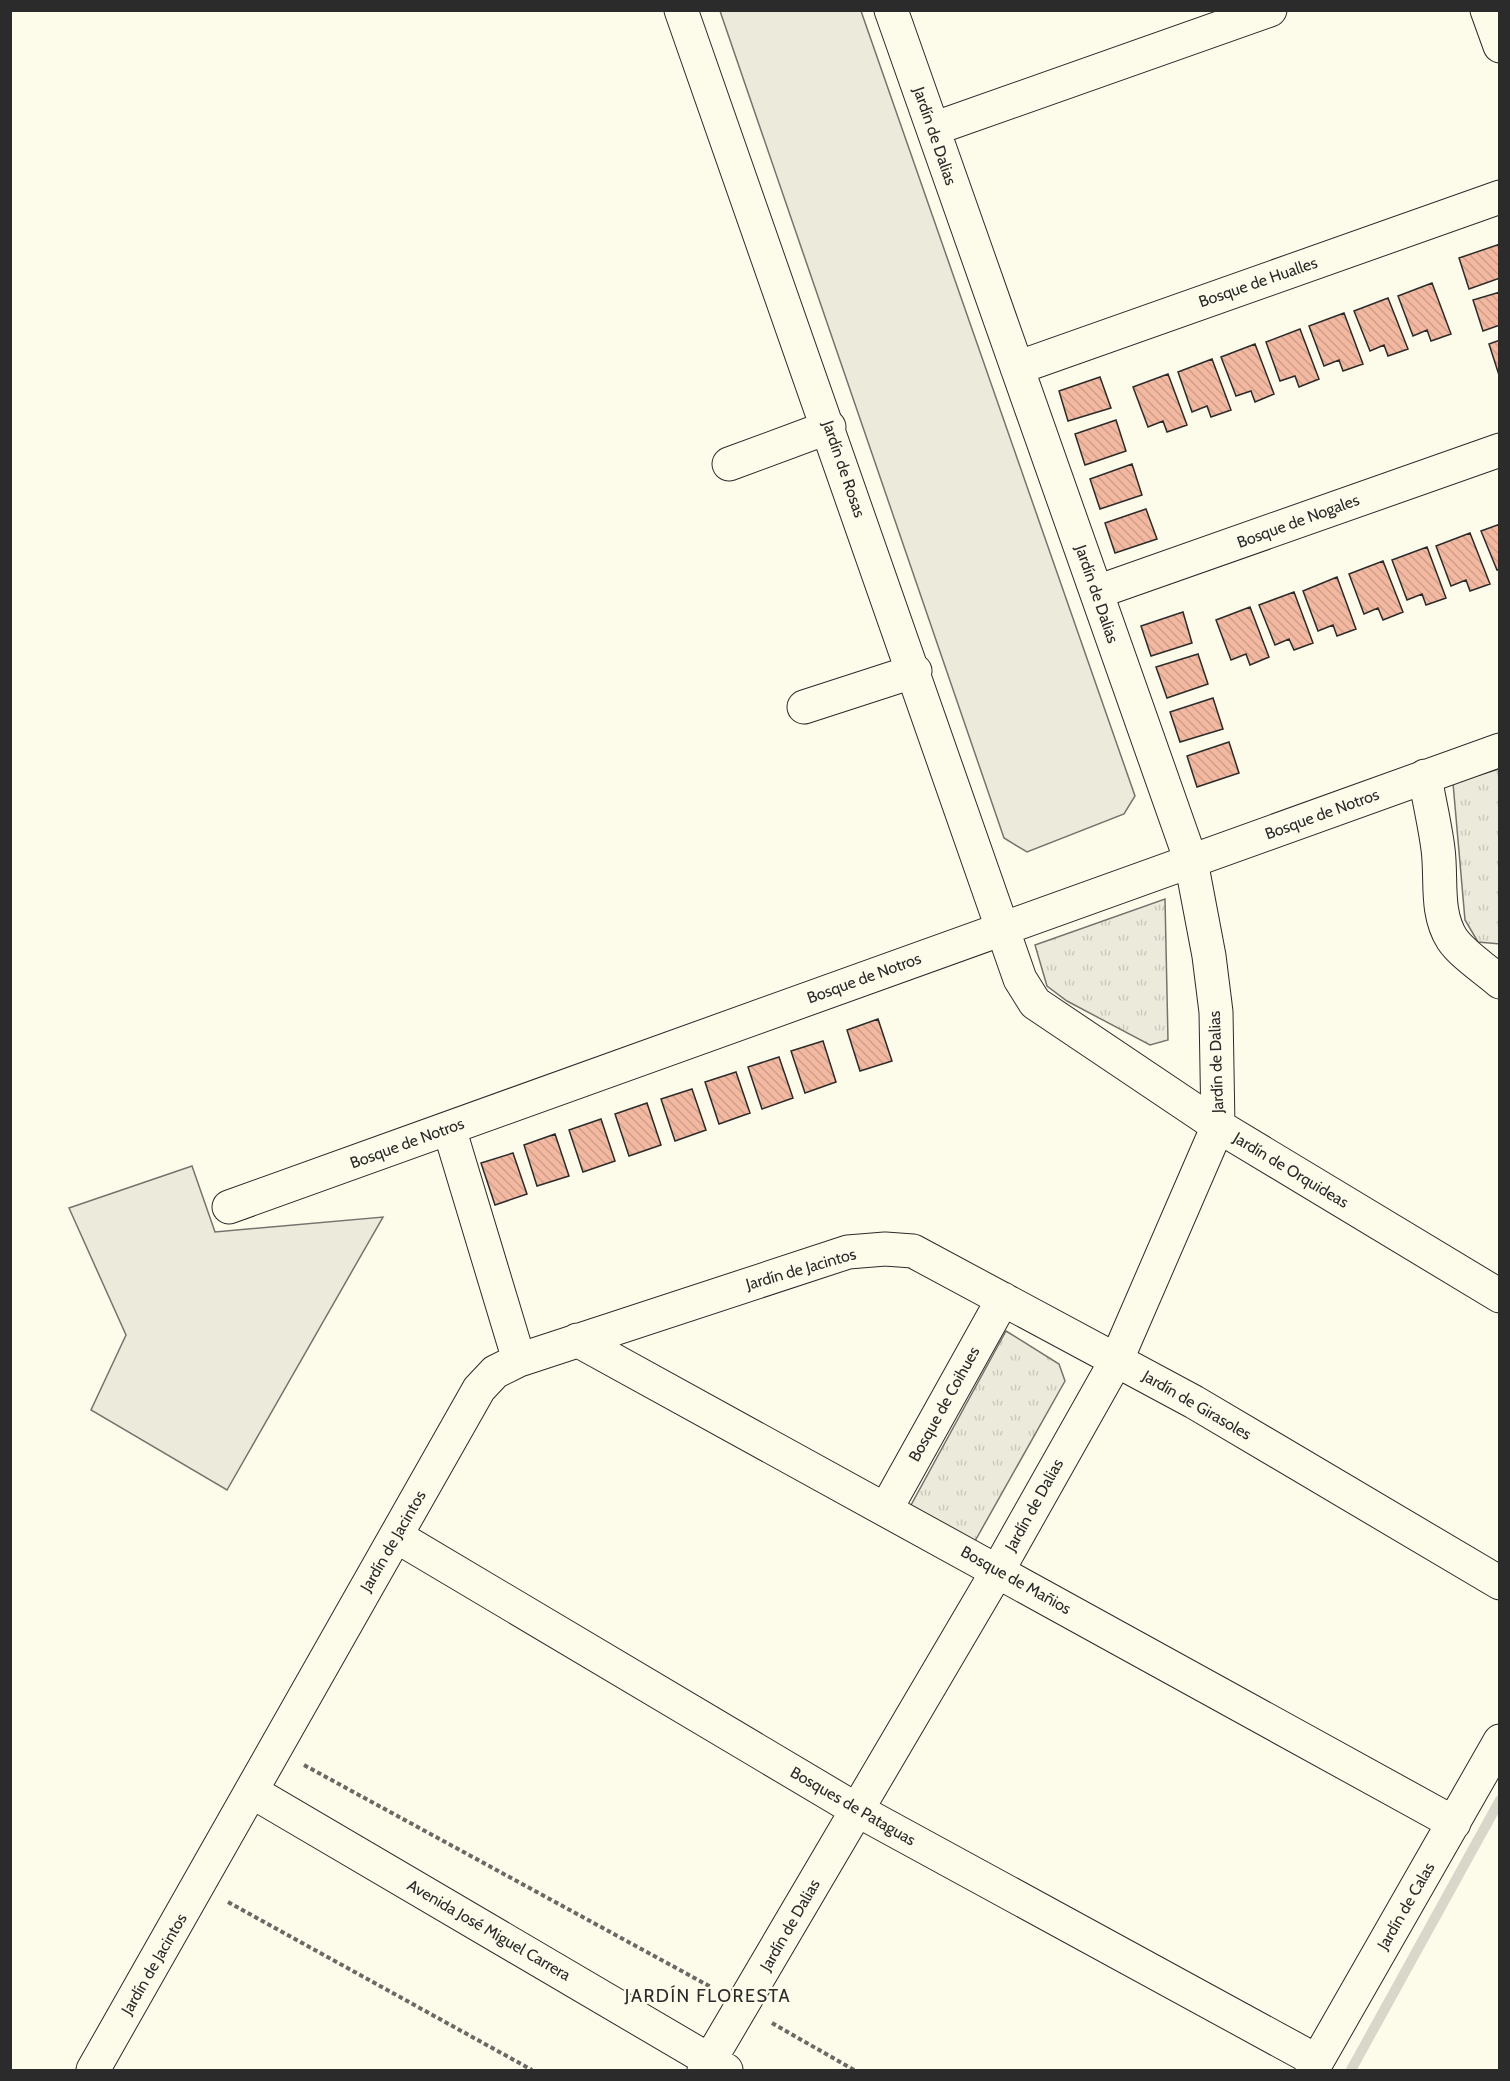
<svg xmlns="http://www.w3.org/2000/svg" width="1510" height="2081" viewBox="0 0 1510 2081" font-family="Cabin,sans-serif">
<style>
.grass{fill:url(#grass-tufts);stroke:#74746e;stroke-width:1.5}
.green{fill:#ecebdb;stroke:#74746e;stroke-width:1.5}
.lines{fill:none;stroke-linecap:round;stroke-linejoin:round}
.stream{stroke:#d8d7c9;stroke-width:10}
.building{fill:url(#building-back-hatch);stroke:#2b2b2b;stroke-width:1.5}
.minor-casing{stroke:#2b2b2b;stroke-width:35}
.path{stroke:#6a6964;stroke-width:4;stroke-dasharray:4.5 3;stroke-linecap:butt}
.minor{stroke:#fdfbea;stroke-width:33}
.labels{text-anchor:middle;dominant-baseline:central;stroke-width:4.5;stroke-linejoin:round;paint-order:stroke}
.street-label{font-size:16px;fill:#2b2b2b;stroke:#fdfbea}
.neighbourhood-label{font-size:18px;letter-spacing:1.5px;fill:#2b2b2b;stroke:#fdfbea}
</style>
<defs>
<pattern id="grass-tufts" width="24" height="20" patternUnits="userSpaceOnUse" patternTransform="scale(1.5)"><rect width="24" height="20" fill="#ecebdb"/><path d="M3 7l-1-3M5 7V3M7 7l1-3M15 17l-1-3M17 17v-4M19 17l1-3" fill="none" stroke="#cbcabc"/></pattern>
<pattern id="building-back-hatch" width="6" height="6" patternUnits="userSpaceOnUse" patternTransform="scale(1.5)"><rect width="6" height="6" fill="#f2b8a0"/><path d="M-1 5l2 2M0 0l6 6M5-1l2 2" fill="none" stroke="#d09e8a"/></pattern>
</defs>
<rect width="100%" height="100%" fill="#fdfbea"/>
<path class="grass" d="M1499,769L1500,944L1478,942L1465,920L1453,783Z
M1165,899L1168,1040L1150,1045L1067,1001L1047,986L1035,945Z
M1006,1331L1059,1364L1065,1381L975,1541L910,1507Z"/>
<path class="green" d="M720,11H861L1135,796L1124,814L1027,852L1004,838Z
M192,1166L215,1232L383,1217L227,1490L91,1410L126,1335L69,1208Z"/>
<g class="lines">
<path class="stream" d="M1351,2070L1500,1800"/>
</g>
<path class="building" d="M1500,244V278L1469,289L1459,258Z
M1432,283L1451,334L1431,341L1427,330L1413,336L1398,296Z
M1500,292V325L1483,331L1473,300Z
M1388,298L1408,349L1388,356L1384,345L1370,351L1354,311Z
M1344,313L1363,364L1343,371L1339,360L1324,366L1309,326Z
M1300,329L1319,379L1299,387L1295,376L1280,381L1266,342Z
M1500,340V374L1499,375L1489,344Z
M1255,344L1274,394L1255,402L1251,391L1236,396L1221,357Z
M1212,359L1231,410L1211,417L1207,406L1192,412L1178,372Z
M1168,374L1187,425L1167,432L1163,421L1148,427L1133,387Z
M1100,377L1111,408L1068,421L1059,391Z
M1116,420L1126,451L1085,465L1075,434Z
M1132,464L1142,495L1100,509L1090,479Z
M1146,509L1157,539L1115,553L1105,523Z
M1500,524V569L1497,570L1481,531Z
M1470,533L1490,584L1470,591L1466,580L1451,586L1436,546Z
M1427,547L1446,598L1426,605L1422,594L1407,600L1392,560Z
M1383,561L1403,612L1383,620L1378,608L1364,614L1349,574Z
M1337,577L1356,629L1337,636L1333,625L1318,631L1303,591Z
M1294,592L1313,643L1294,650L1289,639L1275,645L1259,605Z
M1250,607L1269,657L1250,665L1246,654L1231,660L1216,620Z
M1183,612L1192,643L1151,656L1141,626Z
M1198,654L1208,684L1167,698L1156,667Z
M1213,698L1223,729L1180,742L1170,712Z
M1229,742L1239,773L1197,787L1187,756Z
M878,1019L892,1061L860,1071L847,1030Z
M823,1041L836,1082L805,1093L791,1051Z
M779,1057L793,1098L762,1109L748,1067Z
M736,1072L750,1113L719,1124L705,1082Z
M692,1089L706,1130L675,1141L661,1099Z
M647,1103L661,1145L629,1156L615,1114Z
M601,1119L615,1161L583,1172L569,1130Z
M555,1134L569,1176L537,1186L524,1145Z
M513,1153L527,1194L495,1205L481,1163Z"/>
<g class="lines">
<g class="minor-casing">
<path id="minor" d="M681,10L1020,979L1035,1003L1218,1126L1500,1296
M1487,10L1500,46
M933,129L1270,10
M1017,368L1500,197
M729,464L829,427
M1097,592L1500,450
M804,707L915,671
M1425,776C1429,801 1435,825 1438,849C1442,879 1435,912 1452,939C1462,954 1485,969 1500,982
M449,1128L519,1360
M229,1207L1500,750
M577,1340L1454,1823
M886,1509L1003,1299
M396,1536L857,1810L1317,2061
M251,1791L726,2070
M93,2070L479,1389L495,1372L519,1360L848,1252L885,1249L913,1251L1194,1402L1500,1583
M704,2070L998,1570L1117,1359L1218,1126L1216,1012L1209,956L1191,861L891,10
M1312,2070L1500,1741"/>
</g>
<path class="path" d="M304,1765L711,1987
M228,1902L532,2070
M772,2023L854,2070"/>
<use href="#minor" class="minor"/>
</g>
<g class="labels">
<g class="street-label">
<text transform="translate(935 136) rotate(71)">Jardín de Dalias</text>
<text transform="translate(1258 282) rotate(-19)">Bosque de Hualles</text>
<text transform="translate(844 469) rotate(71)">Jardín de Rosas</text>
<text transform="translate(1298 521) rotate(-20)">Bosque de Nogales</text>
<text transform="translate(1097 594) rotate(71)">Jardín de Dalias</text>
<text transform="translate(1322 814) rotate(-20)">Bosque de Notros</text>
<text transform="translate(864 978) rotate(-20)">Bosque de Notros</text>
<text transform="translate(1216 1062) rotate(-92)">Jardín de Dalias</text>
<text transform="translate(407 1143) rotate(-20)">Bosque de Notros</text>
<text transform="translate(1291 1170) rotate(31)">Jardín de Orquideas</text>
<text transform="translate(801 1269) rotate(-16)">Jardín de Jacintos</text>
<text transform="translate(944 1404) rotate(-61)">Bosque de Coihues</text>
<text transform="translate(1197 1405) rotate(30)">Jardín de Girasoles</text>
<text transform="translate(1034 1505) rotate(-61)">Jardín de Dalias</text>
<text transform="translate(393 1541) rotate(-60)">Jardín de Jacintos</text>
<text transform="translate(1016 1580) rotate(29)">Bosque de Mañios</text>
<text transform="translate(853 1806) rotate(30)">Bosques de Pataguas</text>
<text transform="translate(1406 1906) rotate(-60)">Jardín de Calas</text>
<text transform="translate(790 1925) rotate(-60)">Jardín de Dalias</text>
<text transform="translate(489 1930) rotate(30)">Avenida José Miguel Carrera</text>
<text transform="translate(154 1964) rotate(-60)">Jardín de Jacintos</text>
</g>
<g class="neighbourhood-label">
<text x="708" y="1996">JARDÍN FLORESTA</text>
</g>
</g>
<rect width="1510" height="2081" fill="none" stroke="#2b2b2b" stroke-width="24"/>
</svg>
